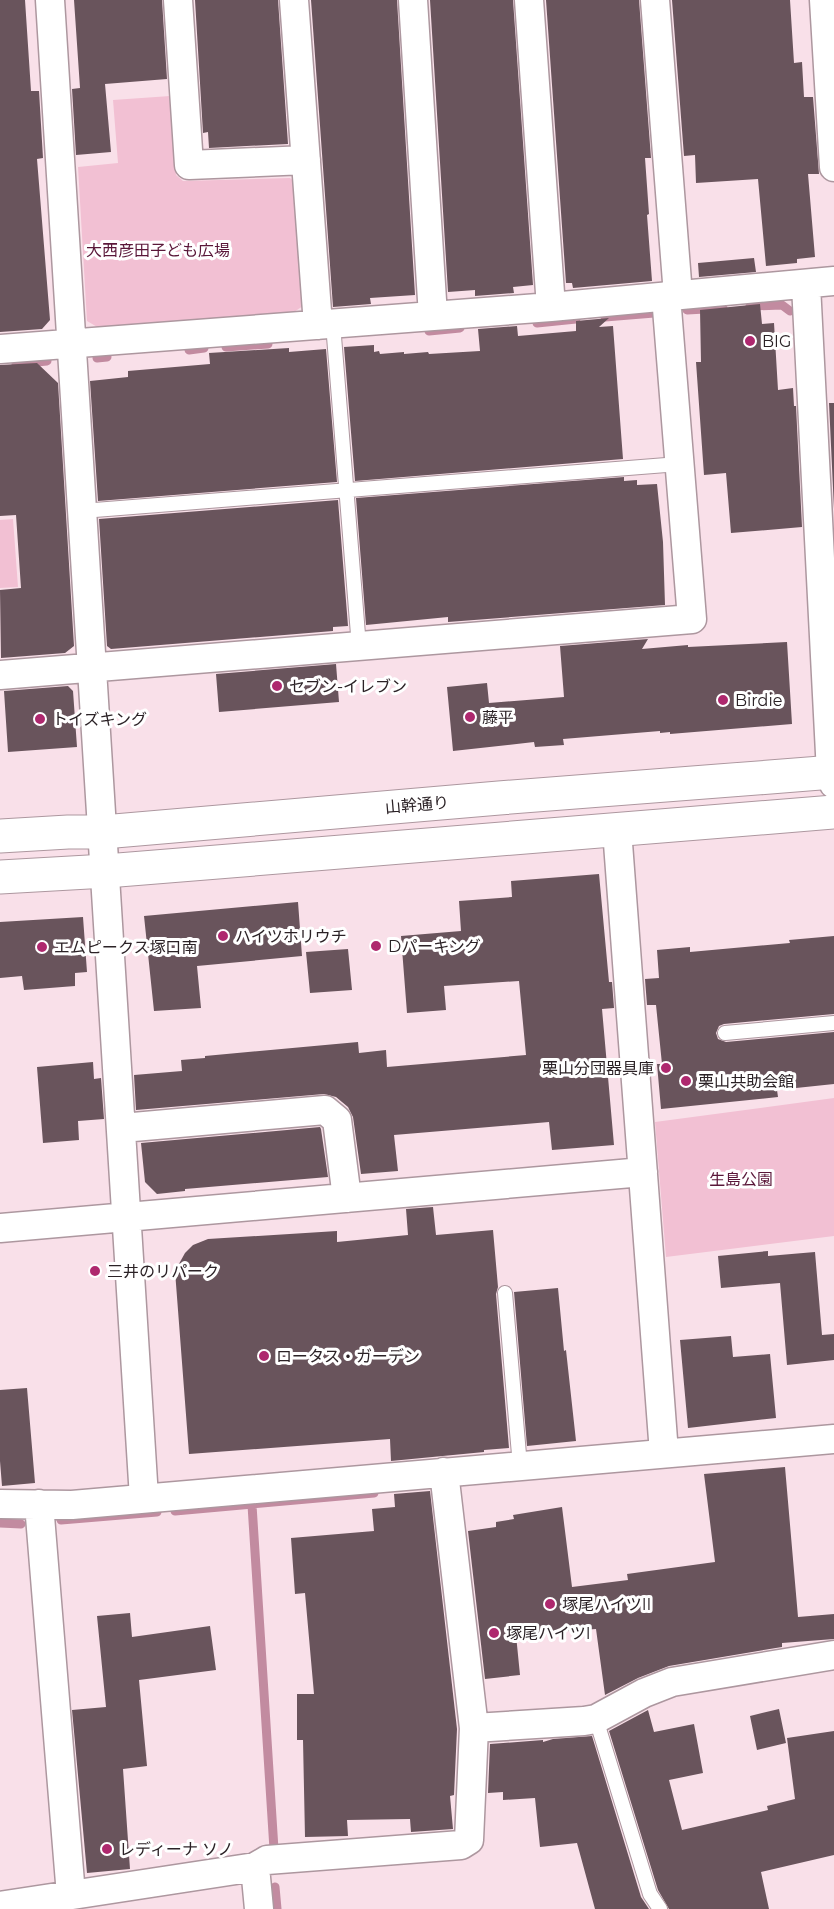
<svg xmlns="http://www.w3.org/2000/svg" width="834" height="1909" viewBox="0 0 834 1909" font-family="Montserrat,'Noto Sans JP',sans-serif">
<style>
.green{fill:#f2c0d3}
.lines{fill:none;stroke-linecap:round;stroke-linejoin:round}
.stream{stroke:#c28ba0;stroke-width:9}
.building{fill:#69545c}
.lane-casing{stroke:#ad979f;stroke-width:16}
.street-casing{stroke:#ad979f;stroke-width:31}
.secondary-casing{stroke:#ad979f;stroke-width:35}
.lane{stroke:#fff;stroke-width:14}
.street{stroke:#fff;stroke-width:28}
.secondary{stroke:#fff;stroke-width:33}
.poi-dot{fill:#ae286e;stroke:#fff;stroke-width:2}
.labels{text-anchor:middle;dominant-baseline:central;stroke-width:6;stroke-linejoin:round;paint-order:stroke}
.park-label{font-size:16px;fill:#5a1739;stroke:#fff}
.poi-label{font-size:16px;fill:#2b2226;stroke:#fff;text-anchor:start}
.street-label{font-size:16px;fill:#2b2226;stroke:#fff}
</style>
<rect width="100%" height="100%" fill="#f9e0e9"/>
<path class="green" d="M170,96L176,175L183,181L290,178L298,185L306,304L294,312L99,328L87,321L78,167L118,163L113,100Z
M13,519L18,587L0,588V520Z
M834,1098V1236L666,1257L655,1122Z"/>
<g class="lines">
<path class="stream" d="M750,306L782,305L790,311
M687,310L723,308
M605,317L654,313
M537,323L576,319
M429,331L460,328
M226,347L268,344
M189,350L204,348
M97,358L107,357
M16,364L47,361
M252,1505L274,1849
M175,1511L374,1493
M61,1520L157,1512
M0,1523L21,1524
M275,1887L277,1909"/>
</g>
<path class="building" d="M0,0H25L31,91H39L43,158L37,159L50,320L42,329L0,332Z
M74,0H162L167,79L105,84L111,152L76,155L72,89L80,88Z
M195,0H278L288,144L209,148L208,132L203,133Z
M311,0H397L415,295L370,298L371,304L333,307Z
M430,0H513L533,285L513,287L514,293L475,296V290L448,292Z
M546,0H639L651,158H645L649,214L647,215L652,281L573,288L572,283H566Z
M672,0H790L794,63L802,62L804,97H813L819,174H808L815,257L797,259V263L766,266L758,179L696,183L695,155L684,156Z
M754,258L756,272L699,277L698,263Z
M760,304L762,324L774,323L778,390L793,388L794,406H796L802,527L731,533L726,473L704,475L696,362H701L700,310Z
M609,318L599,327L613,326L623,459L355,481L344,347L374,345V352L379,351L380,354L404,352V354L428,352L429,354L480,351L478,329L517,326L518,336L576,331V321Z
M289,348V352L326,349L337,482L98,501L90,381L128,377V371L210,364L209,353Z
M37,363L58,383L74,646L65,653L1,658L0,590L21,588L16,515L0,516V365Z
M829,403H834V509Z
M624,477V481L637,480V485L657,484L663,542L665,605L448,622V617L366,625L356,498Z
M338,500L348,626L333,627V631L111,649L107,646L99,519Z
M648,639L642,649L688,645V647L787,642L792,724L670,734V732L660,733V731L563,739L564,745L535,747L534,742L453,751L447,687L487,683L489,703L564,697L560,646Z
M336,664L339,702L219,712L216,674Z
M68,686L73,691L77,747L8,752L4,691Z
M599,874L609,982H612L614,1008L602,1009L614,1145L552,1150L549,1122L394,1135L398,1171L361,1174L353,1117L348,1107L336,1097L324,1094L136,1110L134,1075L182,1071L181,1060L205,1058V1056L358,1042L359,1053L386,1050L387,1067L526,1055L519,981L444,986L446,1010L407,1013L401,936L461,931L459,901L512,897L511,881Z
M298,902L302,956L197,966L201,1008L154,1011L144,916Z
M83,917L87,972L75,973V986L24,990L22,976L0,978V922Z
M834,936V1014L724,1024L719,1026L716,1033L718,1039L726,1042L834,1032V1084L777,1090L778,1097L661,1109L657,1064H662L656,1005H647L645,979L659,978L657,950L690,947V952L790,943L789,940Z
M348,949L352,990L310,993L306,952Z
M93,1062L94,1079L101,1078L104,1119L78,1121L79,1140L43,1143L37,1067Z
M320,1127L321,1129L328,1177L185,1189V1191L157,1194L145,1182L141,1143Z
M433,1207L436,1235L493,1230L498,1287L496,1294L509,1448L484,1450V1452L391,1461L390,1439L189,1454L175,1271L185,1253L193,1245L208,1239L337,1231V1242L408,1235L406,1209Z
M768,1251V1256L815,1252L822,1335L834,1334V1360L787,1365L780,1283L721,1288L718,1256Z
M558,1288L564,1351L566,1350L576,1441L527,1446L514,1292Z
M731,1336L733,1357L770,1354L776,1418L688,1428L680,1340Z
M27,1388L35,1483L2,1486L0,1461V1390Z
M785,1467L798,1617L834,1614V1639L782,1643V1647L669,1666L638,1678L605,1695L596,1629L516,1635L520,1675L485,1679L468,1531L496,1527V1522L514,1519L513,1515L562,1507L572,1587L628,1580L627,1574L715,1562L704,1474Z
M430,1491L457,1729L454,1795L450,1796L453,1829L411,1832L410,1819L347,1820L348,1836L305,1837L303,1740H297V1694H314L305,1593L295,1594L291,1538L374,1531L372,1509L395,1507L394,1494Z
M130,1613L132,1637L210,1626L216,1670L139,1680L147,1766L123,1769L130,1869L87,1873L72,1710L106,1707L97,1616Z
M779,1709L786,1743L757,1750L750,1716Z
M648,1710L654,1732L694,1724L703,1773L669,1780L682,1830L768,1810L767,1806L795,1799L787,1738L834,1731V1855L761,1872L769,1909H669L658,1890L609,1731Z
M592,1736L641,1897L649,1909H595L577,1843L540,1847L535,1798L503,1800V1792L488,1793L490,1744L543,1740V1742L553,1739Z"/>
<g class="lines">
<g class="lane-casing">
<path id="lane" d="M333,324L359,647
M82,511L679,464
M725,1033L834,1023
M505,1293L520,1466
M596,1719L650,1894L660,1909"/>
</g>
<g class="street-casing">
<path id="street" d="M50,0L144,1498
M178,0L189,165L306,160
M294,0L318,325
M413,0L433,316
M529,0L551,307
M655,0L678,295
M824,0L834,167
M806,285L831,773L834,784
M0,349L551,307L834,281
M0,675L692,619L666,296
M617,830L664,1453
M122,1128L325,1110L337,1120L347,1198
M0,1228L643,1172
M0,1504L72,1505L834,1439
M39,1504L71,1895
M474,1728L584,1721L596,1719L644,1693L672,1682L834,1655
M255,1867L259,1909
M0,1906L255,1867L267,1860L461,1845L469,1840L474,1728L444,1472"/>
</g>
<g class="secondary-casing">
<path id="secondary" d="M0,836L68,832H103L499,798L834,772
M0,877L106,871L834,812"/>
</g>
<use href="#lane" class="lane"/>
<use href="#street" class="street"/>
<use href="#secondary" class="secondary"/>
</g>
<g class="poi-dot">
<circle cx="750" cy="341" r="6"/>
<circle cx="277" cy="686" r="6"/>
<circle cx="723" cy="700" r="6"/>
<circle cx="470" cy="717" r="6"/>
<circle cx="40" cy="719" r="6"/>
<circle cx="223" cy="936" r="6"/>
<circle cx="376" cy="946" r="6"/>
<circle cx="42" cy="947" r="6"/>
<circle cx="666" cy="1068" r="6"/>
<circle cx="686" cy="1081" r="6"/>
<circle cx="95" cy="1271" r="6"/>
<circle cx="264" cy="1356" r="6"/>
<circle cx="550" cy="1604" r="6"/>
<circle cx="494" cy="1633" r="6"/>
<circle cx="107" cy="1849" r="6"/>
</g>
<g class="labels">
<g class="park-label">
<text x="158" y="250">大西彦田子ども広場</text>
<text x="741" y="1179">生島公園</text>
</g>
<g class="poi-label">
<text x="762" y="341">BIG</text>
<text x="289" y="686">セブン-イレブン</text>
<text x="735" y="700">Birdie</text>
<text x="482" y="717">藤平</text>
<text x="52" y="719">トイズキング</text>
<text x="235" y="936">ハイツホリウチ</text>
<text x="388" y="946">Dパーキング</text>
<text x="54" y="947">エムピークス塚口南</text>
<text x="654" y="1068" text-anchor="end">栗山分団器具庫</text>
<text x="698" y="1081">栗山共助会館</text>
<text x="107" y="1271">三井のリパーク</text>
<text x="276" y="1356">ロータス・ガーデン</text>
<text x="562" y="1604">塚尾ハイツII</text>
<text x="506" y="1633">塚尾ハイツI</text>
<text x="119" y="1849">レディーナ ソノ</text>
</g>
<g class="street-label">
<text transform="translate(417 805) rotate(-5)">山幹通り</text>
</g>
</g>
</svg>
